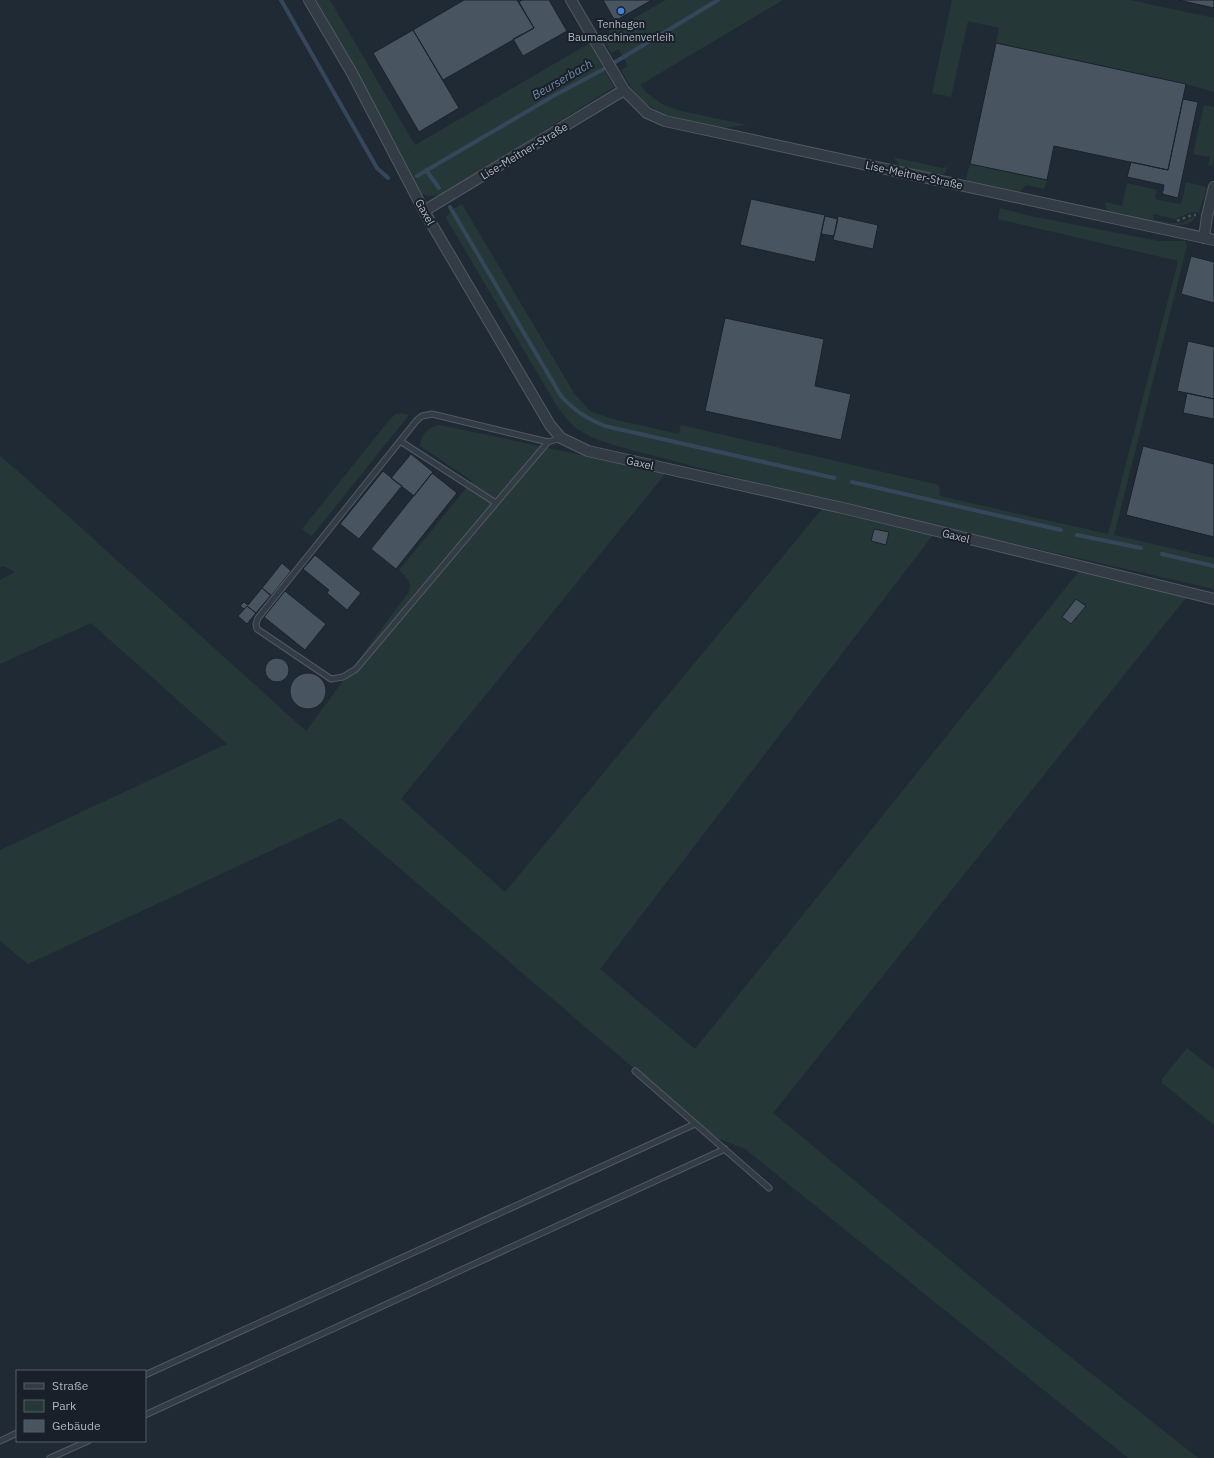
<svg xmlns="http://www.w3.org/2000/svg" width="1214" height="1458" viewBox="0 0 1214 1458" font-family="'IBM Plex Sans',sans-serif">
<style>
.green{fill:#253837}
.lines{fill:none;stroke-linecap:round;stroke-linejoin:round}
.stream{stroke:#35475a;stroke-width:4}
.building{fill:#485460;stroke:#1b222b}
.service-casing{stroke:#515963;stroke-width:7}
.minor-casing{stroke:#515963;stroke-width:12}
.path{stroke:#415355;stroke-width:2.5;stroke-dasharray:3 3;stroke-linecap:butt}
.service{stroke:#333b45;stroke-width:5}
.minor{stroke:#333b45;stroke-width:10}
.shop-dot{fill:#3f7fe0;stroke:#192029;stroke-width:1.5}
.labels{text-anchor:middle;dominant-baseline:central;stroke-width:4;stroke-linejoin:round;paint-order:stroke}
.poi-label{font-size:11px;fill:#adb6c2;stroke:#192029}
.street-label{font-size:11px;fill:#adb6c2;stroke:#192029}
.water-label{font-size:12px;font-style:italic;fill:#7089a4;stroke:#192029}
</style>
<rect width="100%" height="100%" fill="#202a34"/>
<path class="green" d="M314,0H330L415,145L590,43L614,87L442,195L428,196L420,193Z
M666,0H783L640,85L647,93L662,104L677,110L747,125L721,128L666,115L651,107L643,101L631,87L621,70L628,66L619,49L611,53L603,39L610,35L609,32Z
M952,0H1130L1214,18V92L1186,84L996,43L999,28L968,21L951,97L932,93Z
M1204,105L1214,107V159L1213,165L1208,166L1210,157L1193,154Z
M893,157L942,168L947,167L945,173L940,175L900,166Z
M970,164L1047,180L1044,189L1026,185L1020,192L968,181L966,178Z
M1186,182L1207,187L1199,213L1192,212L1175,219L1154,214L1153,219C1160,221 1172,224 1180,223C1186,222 1189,217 1195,217L1191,222L1187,224L1176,225L1108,211L1105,205L1106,202L1122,206L1127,183L1157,190L1155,199L1179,204L1182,202Z
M462,204L574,393L590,411L612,419L679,434L681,425L939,485L940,496L1108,534L1178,261L998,219L1000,208L1026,215L1158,241H1185L1187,246L1114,535L1214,558V589L835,503L620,447L593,438L574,427L558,408L446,218L451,210Z
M402,413L409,415L312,536L302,529L390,419L396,414Z
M440,425L666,473L401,799L505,892L822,509L933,535L600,969L695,1049L1080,570L1189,594L773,1113L995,1297L1198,1458H1128L745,1149L714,1137L341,818L28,964L0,941V850L227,744L91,623L0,664V580L15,572L4,566L0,567V456L18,471L306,731L408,593C413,583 406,577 399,570L472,481L420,446C422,433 427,428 440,425Z
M1187,1048L1214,1069V1125L1162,1083V1079Z"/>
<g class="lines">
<path class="stream" d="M281,0L377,168L388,178
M426,170L439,188
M417,176L555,95L602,70L718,0
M450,207L561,396C575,411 586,418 605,426L834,478
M852,482L1061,530
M1077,535L1141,548
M1162,554L1214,566"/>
</g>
<path class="building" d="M464,0H517L534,28L443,80L413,30Z
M522,0H549L567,31L523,56L513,39L534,28L519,2Z
M603,0H652L615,21Z
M1178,0H1214V8Z
M413,30L459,108L419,132L373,53Z
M996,43L1186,84L1168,170L1054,146L1047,180L970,164Z
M1183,99L1198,102L1178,198L1162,194V196L1164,185L1127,177L1131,162L1168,170Z
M751,199L825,215L815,262L740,245Z
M825,216L838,219L834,236L821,234Z
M838,216L878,225L873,249L833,240Z
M1191,256L1214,262V303L1181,294Z
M725,318L824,339L815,386L851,394L841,440L705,411Z
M1188,341L1214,347V399L1177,391Z
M1187,393L1214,399V419L1183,413Z
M1143,446L1214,464V537L1126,515Z
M411,454L433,472L414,496L391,478Z
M383,471L402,486L359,539L340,524Z
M432,473L457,493L396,569L371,549Z
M874,529L889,532L886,545L871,541Z
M315,555L361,593L347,610L327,593L329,590L303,569Z
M282,563L291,571L271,596L262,588Z
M262,588L271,595L256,613L247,606L244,609L240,606L244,602L248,605Z
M285,591L326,624L305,650L264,617Z
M1076,599L1086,606L1071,624L1062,617Z
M247,606L256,613L247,624L238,616Z
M265 670a12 12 0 1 1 24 0a12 12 0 1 1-24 0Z
M290 691a18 18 0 1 1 36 0a18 18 0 1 1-36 0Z"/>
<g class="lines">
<g class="service-casing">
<path id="service" d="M400,441L496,503L548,442
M496,503L356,669L343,677L331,679L257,629L256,624L258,618L417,420L422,416L432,414L548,442L561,438
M635,1071L769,1188
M145,1375L695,1124
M145,1415L725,1149
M0,1441L17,1433
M50,1458L88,1441"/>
</g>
<g class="minor-casing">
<path id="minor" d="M309,0L352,73L424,211L550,425L561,438L588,451L847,509L1214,599
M571,0L624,90L647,113L665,121L1214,240
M424,211L624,90
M1204,238L1207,216L1214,187"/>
</g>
<path class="path" d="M1177,221L1192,215H1196"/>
<use href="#service" class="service"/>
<use href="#minor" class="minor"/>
</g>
<circle class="shop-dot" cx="621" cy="11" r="4"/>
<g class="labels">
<g class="poi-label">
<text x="621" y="24">Tenhagen<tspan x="621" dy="13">Baumaschinenverleih</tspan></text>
</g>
<g class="street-label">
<text transform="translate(524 151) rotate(-31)">Lise-Meitner-Straße</text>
<text transform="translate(914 175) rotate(12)">Lise-Meitner-Straße</text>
<text transform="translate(425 212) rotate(61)">Gaxel</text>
<text transform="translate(640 463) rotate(13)">Gaxel</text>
<text transform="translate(956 536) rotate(14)">Gaxel</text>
</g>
<g class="water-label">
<text transform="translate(562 79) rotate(-30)">Beurserbach</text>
</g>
</g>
<rect x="16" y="1370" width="130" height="72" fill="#192029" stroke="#545c66"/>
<rect x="24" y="1383" width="20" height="6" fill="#333b45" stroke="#545c66"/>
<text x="52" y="1390" font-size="12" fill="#adb6c2">Straße</text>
<rect x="24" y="1400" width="20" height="12" fill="#253837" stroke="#545c66"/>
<text x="52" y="1410" font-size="12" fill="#adb6c2">Park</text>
<rect x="24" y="1420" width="20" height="12" fill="#485460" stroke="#545c66"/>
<text x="52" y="1430" font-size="12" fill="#adb6c2">Gebäude</text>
</svg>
